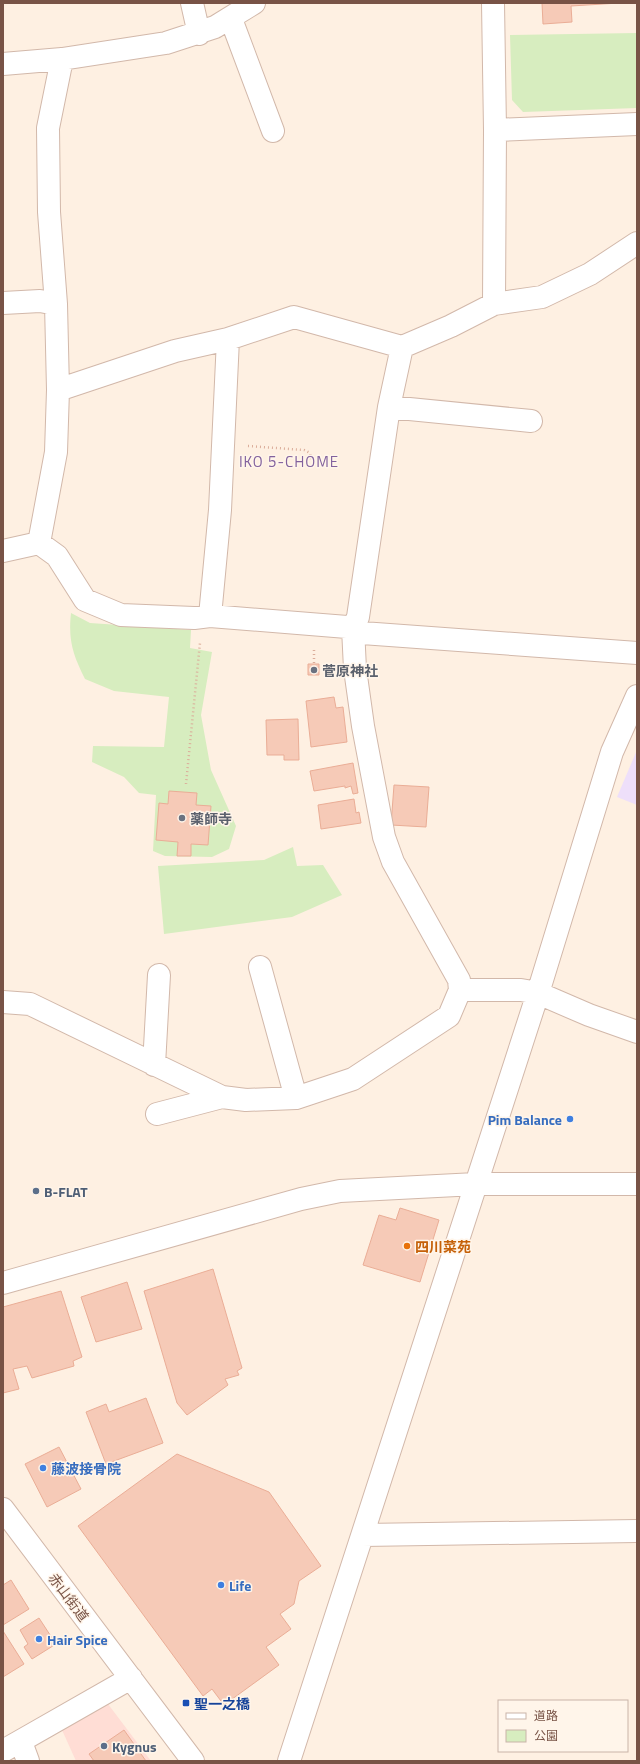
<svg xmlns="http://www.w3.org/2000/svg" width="640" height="1764" viewBox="0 0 640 1764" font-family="'Titillium Web','Noto Sans JP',sans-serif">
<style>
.commercial{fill:#ffddd5}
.education{fill:#eedffa}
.green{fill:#d7edbf}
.building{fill:#f6cab7;stroke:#eaad96}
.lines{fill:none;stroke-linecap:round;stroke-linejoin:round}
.minor-casing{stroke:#d2b8aa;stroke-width:24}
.path{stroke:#dbad9a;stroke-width:2.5;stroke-dasharray:1 3;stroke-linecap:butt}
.minor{stroke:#fff;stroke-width:22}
.worship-dot{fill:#6b7280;stroke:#fff5ea;stroke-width:1.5}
.shop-dot{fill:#3f7fe0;stroke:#fff5ea;stroke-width:1.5}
.service-dot{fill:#5c6f8a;stroke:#fff5ea;stroke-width:1.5}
.food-dot{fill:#e8710a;stroke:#fff5ea;stroke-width:1.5}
.transit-dot{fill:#1a4fb4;stroke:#fff5ea;stroke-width:1.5}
.labels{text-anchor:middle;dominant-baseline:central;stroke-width:3;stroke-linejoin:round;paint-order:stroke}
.worship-label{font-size:14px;font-weight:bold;fill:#5b616d;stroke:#fff5ea;text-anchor:start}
.shop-label{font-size:14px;font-weight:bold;fill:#366cbe;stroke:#fff5ea;text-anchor:start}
.service-label{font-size:14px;font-weight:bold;fill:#4e5e75;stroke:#fff5ea;text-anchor:start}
.food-label{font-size:14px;font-weight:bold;fill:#c56008;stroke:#fff5ea;text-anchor:start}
.street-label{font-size:14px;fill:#785346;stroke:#fff5ea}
.transit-label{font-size:14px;font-weight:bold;fill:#164399;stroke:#fff5ea;text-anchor:start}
.neighbourhood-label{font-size:15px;letter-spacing:1px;fill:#82619d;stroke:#fff5ea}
</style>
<rect width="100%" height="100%" fill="#fef0e2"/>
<path class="commercial" d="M108,1704L151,1761H76L62,1730Z"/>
<path class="education" d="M637,750V805L617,797Z"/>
<path class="green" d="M637,33V108L523,112L512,100L510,35Z
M71,613L90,623L191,630L190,648L212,652L201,715L211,770L236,826L229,849L212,857L165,856L153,851L156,795L139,793L124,777L92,762L93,746L164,747L169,697L114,691L85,679C73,655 68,641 71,613Z
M293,847L297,866L323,865L342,895L292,917L164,934L158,866L264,860Z"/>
<path class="building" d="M542,3H619L571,6L572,22L543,24Z
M308,664H319V675H308Z
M334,697L336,708L343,707L347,742L311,747L306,701Z
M298,719L299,760H284V755H267L266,720Z
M353,763L358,793L353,794L351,786L345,788V786L314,791L310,771Z
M394,785L429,787L426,827L391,825Z
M169,791L197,793L196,805L211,806L208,845L191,844V856H177L178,842L156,840L159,803L168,804Z
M354,799L356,813L359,812L361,823L321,829L318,805Z
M400,1208L439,1220L420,1282L363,1265L379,1215L396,1220Z
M213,1269L242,1368L237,1371L239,1375L225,1379L228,1385L187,1415L177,1403L144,1291Z
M127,1282L142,1329L96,1342L81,1297Z
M61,1291L82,1357L73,1361L74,1366L32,1378L27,1366L13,1369L19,1389L3,1393V1307Z
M146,1398L163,1443L106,1464L86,1412L106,1404L109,1412Z
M59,1447L81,1489L47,1507L25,1464Z
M177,1454L269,1492L321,1566L299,1581L294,1604L280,1614L291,1629L266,1647L279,1665L224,1705L212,1689L203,1696L78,1526Z
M11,1580L29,1609L3,1625V1585Z
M39,1618L56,1644L32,1659L24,1647L28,1644L20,1630Z
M3,1631L24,1664L3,1677Z
M124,1730L146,1761H94L89,1754Z"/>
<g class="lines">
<g class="minor-casing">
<path id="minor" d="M192,3L199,34
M493,3L495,130L494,304
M231,19L273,131
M3,64L62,59L166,43L215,27L254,3
M495,130L637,124
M3,303L40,301L56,304
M58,390L175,351L228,339L294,317L402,347L451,326L494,304L542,297L590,274L637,243
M389,407L531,421
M39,543L56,452L58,390L56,304L49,212L48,128L62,59
M3,551L39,543L57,556L85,600L121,615L194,618L210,616L347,627L362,633L637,653
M210,616L220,510L228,339
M260,967L296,1098
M460,990H521L538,993L589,1015L637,1032
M3,1002L30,1004L222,1097L246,1100L296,1098L353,1079L449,1016L460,990L459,980L393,862L384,837L363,726L355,669L353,628L358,617L389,407L402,347
M154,1065L159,975
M157,1114L222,1097
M3,1283L301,1199L340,1191L476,1184H637
M3,1509L193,1761
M363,1535L637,1531
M21,1742L28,1761
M3,1751L131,1678
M289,1761L538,993L612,752L637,696"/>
</g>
<path class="path" d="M248,446L304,450L310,453L311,460
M314,663V649
M186,784L200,643"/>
<use href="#minor" class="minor"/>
</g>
<g class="worship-dot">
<circle cx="314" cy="670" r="4"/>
<circle cx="182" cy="818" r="4"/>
</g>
<g class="shop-dot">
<circle cx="570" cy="1119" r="4"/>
<circle cx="43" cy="1468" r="4"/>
<circle cx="221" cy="1585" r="4"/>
<circle cx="39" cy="1639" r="4"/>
</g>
<g class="service-dot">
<circle cx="36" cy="1191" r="4"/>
<circle cx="104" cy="1746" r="4"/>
</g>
<circle class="food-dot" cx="407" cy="1246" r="4"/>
<rect class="transit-dot" x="182" y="1699" width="8" height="8" rx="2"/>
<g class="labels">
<g class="worship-label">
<text x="322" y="670">菅原神社</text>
<text x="190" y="818">薬師寺</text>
</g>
<g class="shop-label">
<text x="562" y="1119" text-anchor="end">Pim Balance</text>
<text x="51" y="1468">藤波接骨院</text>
<text x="229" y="1585">Life</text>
<text x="47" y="1639">Hair Spice</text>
</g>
<g class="service-label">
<text x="44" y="1191">B-FLAT</text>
<text x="112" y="1746">Kygnus</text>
</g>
<g class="food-label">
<text x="415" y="1246">四川菜苑</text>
</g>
<g class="street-label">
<text transform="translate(69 1597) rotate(53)">赤山街道</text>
</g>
<g class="transit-label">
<text x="194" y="1703">聖一之橋</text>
</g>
<g class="neighbourhood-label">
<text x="289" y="461">IKO 5-CHOME</text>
</g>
</g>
<rect width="640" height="1764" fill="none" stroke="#785346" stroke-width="8"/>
<rect x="498" y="1700" width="130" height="52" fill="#fff5ea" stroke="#c9b4a8"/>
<rect x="506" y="1713" width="20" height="6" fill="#ffffff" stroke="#c9b4a8"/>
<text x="534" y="1720" font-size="12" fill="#785346">道路</text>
<rect x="506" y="1730" width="20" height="12" fill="#d7edbf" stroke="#c9b4a8"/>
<text x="534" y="1740" font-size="12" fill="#785346">公園</text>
</svg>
